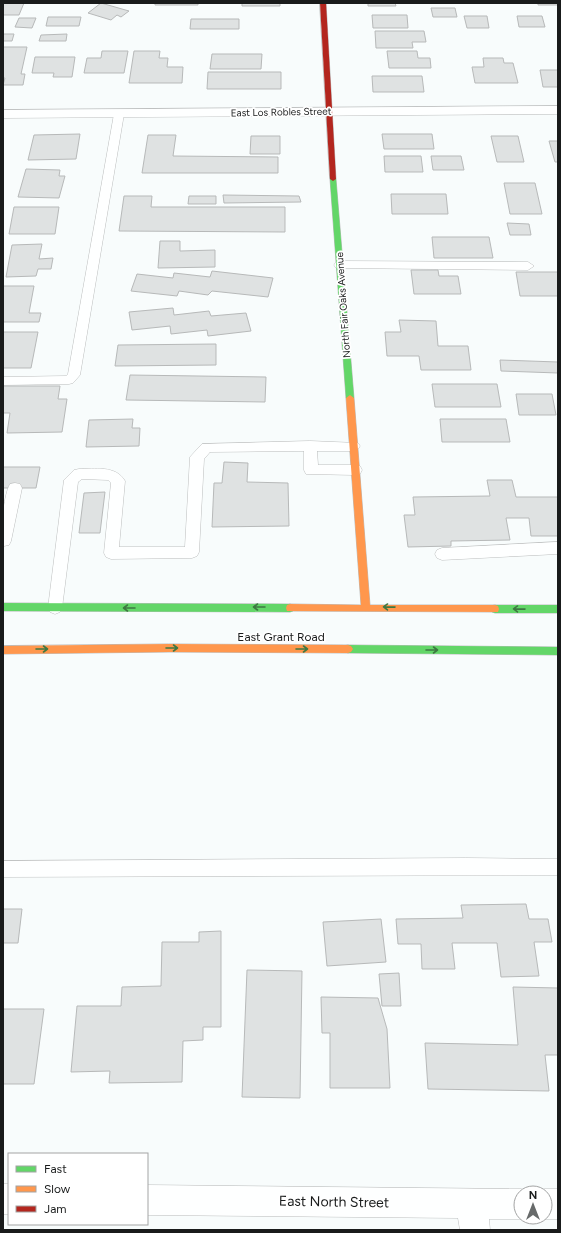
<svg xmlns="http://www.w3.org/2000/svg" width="561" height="1233" viewBox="0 0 561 1233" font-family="Figtree,sans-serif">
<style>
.building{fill:#dfe2e2;stroke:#b7b9b9}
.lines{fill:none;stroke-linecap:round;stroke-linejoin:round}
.lane-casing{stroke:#bcbebe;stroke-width:1}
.street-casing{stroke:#bcbebe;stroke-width:1}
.fast-casing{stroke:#bcbebe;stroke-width:1}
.slow-casing{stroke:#bcbebe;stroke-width:1}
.jam-casing{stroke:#bcbebe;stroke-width:1}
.lane{fill:#feffff;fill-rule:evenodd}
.street{fill:#feffff;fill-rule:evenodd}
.fast{fill:#63d668;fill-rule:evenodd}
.slow{fill:#ff974d;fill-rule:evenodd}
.jam{fill:#b3261e;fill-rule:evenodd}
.oneway{stroke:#3e7842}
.labels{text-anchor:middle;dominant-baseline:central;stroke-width:3.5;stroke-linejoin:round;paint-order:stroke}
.far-street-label{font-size:10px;fill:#191b1b;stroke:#fff}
.street-label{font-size:12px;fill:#191b1b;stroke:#fff}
.near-street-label{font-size:14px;fill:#191b1b;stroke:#fff}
</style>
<rect width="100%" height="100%" fill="#f8fcfc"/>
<path class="building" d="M3,3H24L19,15H3Z
M101,3L129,11L121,17L117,15L111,20L88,13Z
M155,3H198V5H155Z
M242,3H280V6H242Z
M368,3H395L396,6H368Z
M538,3H558V5H538Z
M431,8H455L457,17H433Z
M372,15H407L408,28H373Z
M464,16H487L489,28H467Z
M517,16H542L545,27H519Z
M48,17H81L79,26H46Z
M19,18H36L32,28L15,27Z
M191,19H239V29H190Z
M375,31H424L426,42H412L413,48H376Z
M3,34H14L12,41H3Z
M67,34L66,41H39L41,35Z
M3,47H27L21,74H25L23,85H3L5,78H3Z
M102,51H128L124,73H84L87,58H101Z
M134,51H160L159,58H168L167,67H183L182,83H129Z
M387,51H417L418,58H430L431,68H389Z
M212,54H262L261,69H210Z
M35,57H75L72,77H53L54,73H32Z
M483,58H503L504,63H513L518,83H475L472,67H484Z
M540,70H558V87H543Z
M208,72H281V89H207Z
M372,76H422L424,92H373Z
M80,134L76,159L28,160L34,135Z
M382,134H432L434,149H384Z
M148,135H176L173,156L278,157V173H142Z
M251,136H280V154H250Z
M491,136H518L524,162H497Z
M549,141H558V162H555Z
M384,156H421L423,172H385Z
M431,156H461L464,170H433Z
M26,169L60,170L59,176H65L59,198L18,197Z
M504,183H535L542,214H510Z
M391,194H446L448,214H392Z
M223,195L299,196L301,202L224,203Z
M124,196H152L151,207H285V232L119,231Z
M189,196H216V204H188Z
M14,207H59L55,234H9Z
M507,223L529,224L531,235H510Z
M432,237H489L493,258H434Z
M160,241H180V251L215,250V267L158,268Z
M42,244L39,259L53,258L51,269H38L36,276L6,277L12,245Z
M411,270H438L439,276H458L461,294H414Z
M212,271L273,278L268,297L212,291L208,295L179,291L177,296L131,291L137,274L173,278L174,273L210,277Z
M516,272H558V296H520Z
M3,286H34L29,313H41L39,322H3Z
M173,308L174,315L209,311L211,316L246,313L251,331L208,336L207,330L171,334L170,326L132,330L129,312Z
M399,320L436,321L438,346H468L471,370H421L419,356H387L385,332H401Z
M3,332H38L31,368H3Z
M216,344V365L115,366L118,345Z
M500,360L558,362V373L501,371Z
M130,375L266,377L265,402L126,400Z
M432,384H497L501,407H435Z
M3,386H60L58,399H67L62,432L7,433L10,413H3Z
M516,394H552L556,415H519Z
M133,419L132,428H140L139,446L86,447L89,420Z
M440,419H506L510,442H442Z
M224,462L248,463L247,482L288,483L289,526L212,527L214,483H222Z
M3,467H40L36,488H3Z
M487,480H512L516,497H558V536H531L529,518H506L510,540L451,541V546L408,547L404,515H415L413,497L490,496Z
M105,492L100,533H79L84,493Z
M526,904L529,919H548L552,942H534L539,976L501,977L497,943H452L455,969H422L421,944H398L396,919L463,918L461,905Z
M3,909H22L18,943H3Z
M381,919L386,962L327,966L323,922Z
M221,931V1027H203V1040L183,1041L182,1082L109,1083L110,1071L71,1072L77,1006H121L122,987L161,986L162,942H199V932Z
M247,970L302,971L300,1098L242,1097Z
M399,973L401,1006H382L379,974Z
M513,987L558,988V1055H545L549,1091L428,1089L425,1043L518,1045Z
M321,997L378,998L387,1029L390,1088H330V1033H322Z
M3,1009H44L34,1084H3Z"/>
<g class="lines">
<g class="lane-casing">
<path id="lane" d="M119,111L124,114L80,375L73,383L69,384L3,385V377L66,376L68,374L114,114Z
M340,261L528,262L534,266L528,270L336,268L334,265L336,262Z
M310,441L358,443L360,446L358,449L353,451H317L318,465H355L360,466L362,470L360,474L355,475L306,474L304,470V451L210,452L204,459L199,552L197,556L192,558L111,559L106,557L104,553L111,483L108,480L82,479L78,482L62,608L60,612L55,614L50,612L48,608L64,480L74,470L79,469C94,469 116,465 125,481L119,547H185L190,457L202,444Z
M15,483L20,484L22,488L11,541L9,545L4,546C0,535 3,496 10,484Z
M558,542V554L442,560L437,558L435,554L437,550L442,548Z
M466,858L558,859V875L3,877V861Z"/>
</g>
<g class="street-casing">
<path id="street" d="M558,106V114L3,118V110Z
M3,1184H9V1214H3Z
M147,1185L521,1189L531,1193H521V1217H526L521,1219H489L490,1230H460L458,1218L147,1215Z
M545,1189H558V1219H545L540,1217H545V1193H535Z"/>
</g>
<g class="fast-casing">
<path id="fast" d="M333,177L336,179L354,398L350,401L346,398L330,179Z
M3,603L290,604L293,605L294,608L293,611L290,612L3,611Z
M495,605H558V613H495L492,612L491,609L492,606Z
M348,645L558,647V655L348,653L345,652L343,649L345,646Z"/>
</g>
<g class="slow-casing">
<path id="slow" d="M350,395L354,398L370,605H495L498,606L499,609L498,612L287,611L286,608L287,605L290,604L361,605L346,398Z
M169,644L348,645L351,646L353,649L351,652L348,653L169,652L3,654V646Z"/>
</g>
<g class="jam-casing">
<path id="jam" d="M320,3H326L336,179L333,181L330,179Z"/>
</g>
<use href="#lane" class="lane"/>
<use href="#street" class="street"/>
<use href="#fast" class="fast"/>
<use href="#slow" class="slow"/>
<use href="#jam" class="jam"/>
</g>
<defs><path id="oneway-shaft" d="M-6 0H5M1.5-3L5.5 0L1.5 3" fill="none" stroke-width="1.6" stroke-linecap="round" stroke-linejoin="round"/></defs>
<g class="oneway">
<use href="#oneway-shaft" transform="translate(259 607) rotate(180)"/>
<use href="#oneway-shaft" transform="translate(389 607) rotate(-179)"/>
<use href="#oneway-shaft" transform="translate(129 608) rotate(180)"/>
<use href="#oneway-shaft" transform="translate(519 609) rotate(-179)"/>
<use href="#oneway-shaft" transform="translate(172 648)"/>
<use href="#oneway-shaft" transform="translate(42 649)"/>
<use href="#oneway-shaft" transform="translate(302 649)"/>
<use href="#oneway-shaft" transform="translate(432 650)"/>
</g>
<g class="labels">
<g class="far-street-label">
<text transform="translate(281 112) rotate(-1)">East Los Robles Street</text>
<text transform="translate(343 305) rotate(-94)">North Fair Oaks Avenue</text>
</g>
<g class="street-label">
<text x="281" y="637">East Grant Road</text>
</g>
<g class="near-street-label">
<text transform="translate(334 1202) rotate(1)">East North Street</text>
</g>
</g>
<rect width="561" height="1233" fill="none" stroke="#191b1b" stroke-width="8"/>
<rect x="8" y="1153" width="140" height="72" fill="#ffffff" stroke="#a3a4a4"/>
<rect x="16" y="1166" width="20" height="6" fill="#63d668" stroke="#a3a4a4"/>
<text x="44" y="1173" font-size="12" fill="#191b1b">Fast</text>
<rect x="16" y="1186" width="20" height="6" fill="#ff974d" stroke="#a3a4a4"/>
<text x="44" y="1193" font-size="12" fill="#191b1b">Slow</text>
<rect x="16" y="1206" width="20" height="6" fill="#b3261e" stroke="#a3a4a4"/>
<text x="44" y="1213" font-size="12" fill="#191b1b">Jam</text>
<g transform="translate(533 1205)"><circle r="19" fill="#ffffff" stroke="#a3a4a4"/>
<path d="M0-3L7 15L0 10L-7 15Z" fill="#676a6a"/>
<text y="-6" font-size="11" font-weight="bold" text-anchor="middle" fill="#191b1b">N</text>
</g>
</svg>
